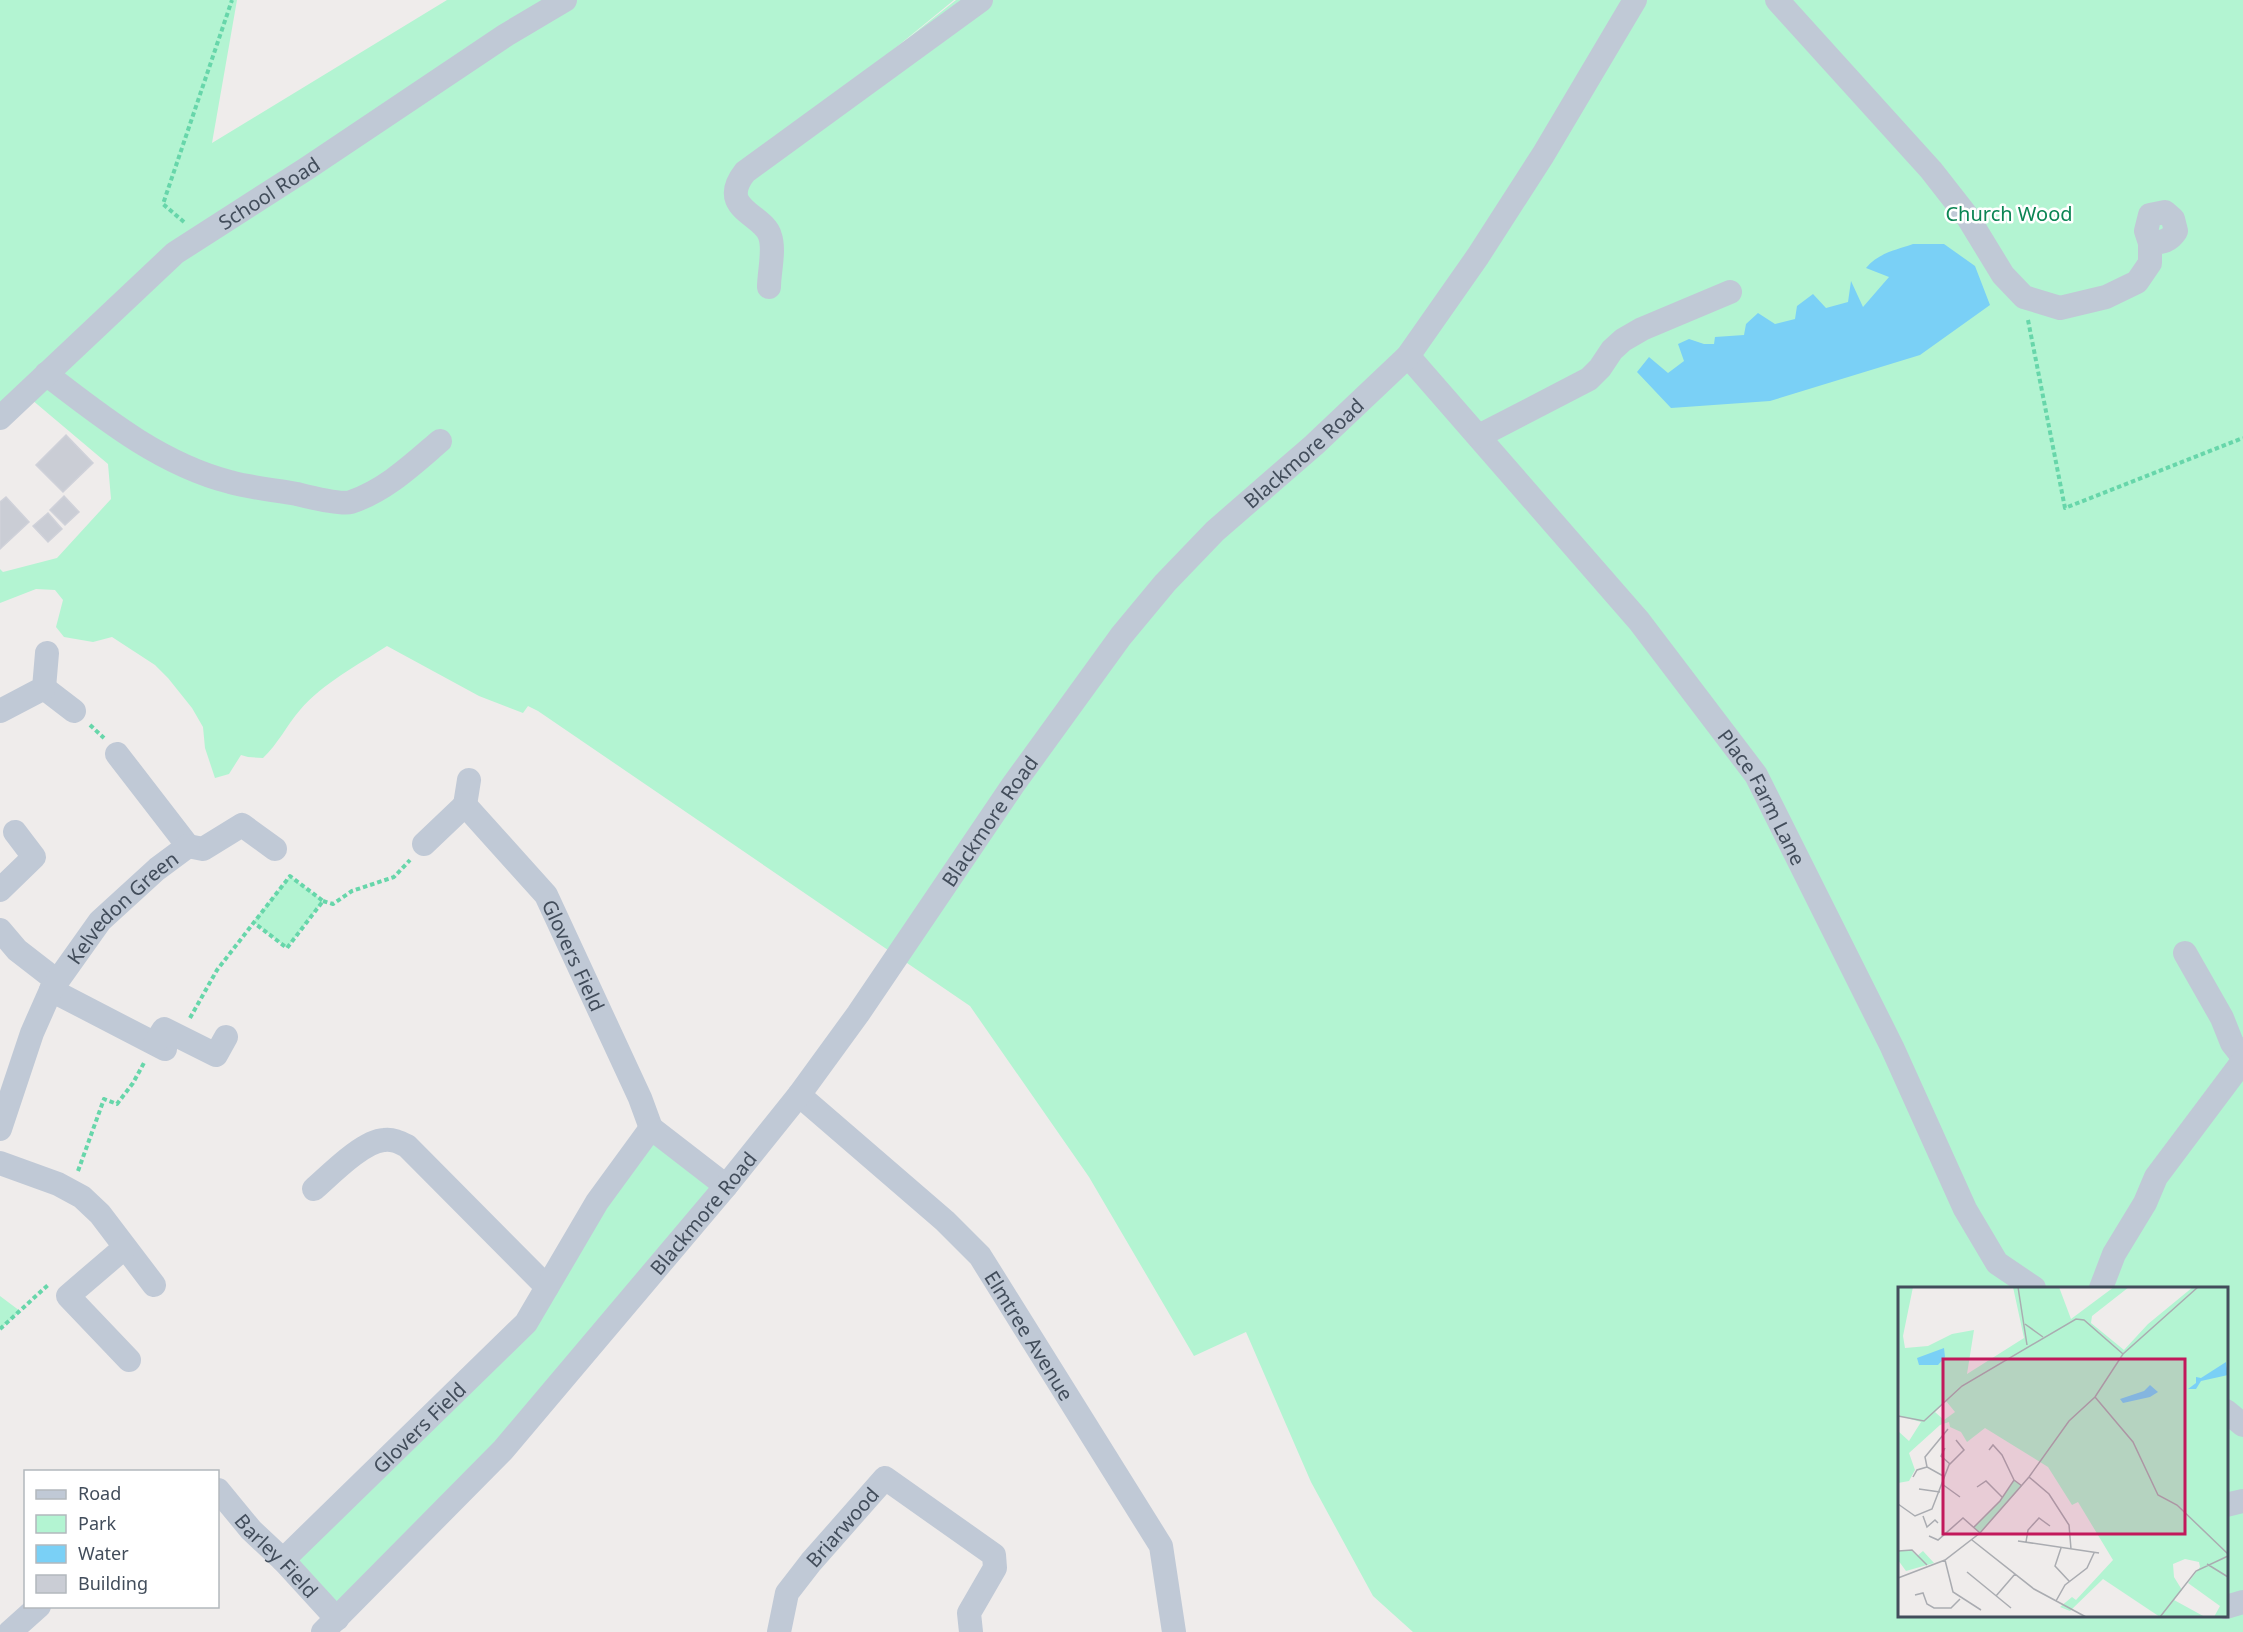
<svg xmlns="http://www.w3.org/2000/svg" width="2243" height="1632" viewBox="0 0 2243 1632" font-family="'Noto Sans',sans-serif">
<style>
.green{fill:#b3f4d2;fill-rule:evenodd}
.water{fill:#7ad0f6}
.building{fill:#cacdd5;stroke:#cfd1d9;stroke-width:1.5}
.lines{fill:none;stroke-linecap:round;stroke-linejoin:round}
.path{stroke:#67d6aa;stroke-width:4;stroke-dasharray:4.5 3;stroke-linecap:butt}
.minor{stroke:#c0c9d6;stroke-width:24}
.labels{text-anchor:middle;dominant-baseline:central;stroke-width:5;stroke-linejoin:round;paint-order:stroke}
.street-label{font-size:20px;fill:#424d5b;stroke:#fff}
.park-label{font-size:20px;fill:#0b8554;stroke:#fff}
.inset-road{fill:none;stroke:#aaacb1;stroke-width:1.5}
.view{fill:#c2185b;fill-opacity:0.15;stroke:#c2185b;stroke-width:3}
.inset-edge{fill:none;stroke:#424d5b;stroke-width:3}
</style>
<rect width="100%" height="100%" fill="#efeceb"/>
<path class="green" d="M0,0H237L212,143L447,0H954L877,63L956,0H2243V1632H1413L1373,1596L1311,1482L1246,1332L1194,1356L1089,1177L970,1006L538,711L528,706L523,713L479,696L387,646C358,665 323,683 300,710C287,725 278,744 263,758L248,757L241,755L229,774L215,778L205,748L203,727L192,708L168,678L155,665L112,637L93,642L64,637L56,627L63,600L55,590L36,589L0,603V569L3,572L57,558L111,499L108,464L25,394L0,418ZM1900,1288H2226V1616H1900Z
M290,876L323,901L287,948L253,922Z
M651,1128L726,1186L337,1619L283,1560L492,1358Z
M0,1296L20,1311L0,1329Z"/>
<path class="water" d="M1913,244H1944L1975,266L1990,305L1920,355L1770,401L1671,408L1637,372L1649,357L1668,373L1684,361L1678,344L1689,339L1704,344H1714L1715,337L1744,335L1746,324L1758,313L1775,324L1795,319L1797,306L1813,294L1826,308L1848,302L1851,281L1863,307L1889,277L1866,268C1878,253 1896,250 1913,244Z"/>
<path class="building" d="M66,435L93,463L63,492L36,465Z
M64,496L79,512L65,525L50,510Z
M6,497L29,522L0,549V502Z
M48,513L62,529L48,542L33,526Z"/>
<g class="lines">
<path class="path" d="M184,222L163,204L232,0
M2028,320L2065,508L2243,438
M90,725L104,738
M323,901L333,904L352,891L394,877L410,860
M190,1018L217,970L290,876L323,901L287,948L253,922
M78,1171L104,1099L117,1104L133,1083L145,1061
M0,1329L48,1285"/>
<g class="minor">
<path d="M1777,0L1931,170L1967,216L2003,275L2024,297L2060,308L2106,297L2137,282L2150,263V243C2162,242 2169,242 2176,231L2173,219L2165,212L2150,215L2146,231L2150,243"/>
<path d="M769,287C769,272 775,250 770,236C764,214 716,209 745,172L981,0"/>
<path id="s1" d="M1408,356L1639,621L1756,775L1892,1047L1965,1209L1997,1263L2034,1288"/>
<path d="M46,374C102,417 160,464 230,482C251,488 275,490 297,494C309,497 340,505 351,502C386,490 412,465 440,441"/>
<path id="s2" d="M0,418L175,253L306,169L506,35L565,0"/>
<path d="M1479,436L1589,379L1600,368L1612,350L1623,340L1642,329L1730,292"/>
<path d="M44,688L74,711"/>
<path d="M0,711L44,688L47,653"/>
<path d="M117,754L188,846"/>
<path d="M465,805L469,780"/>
<path id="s3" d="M424,844L465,805L546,895L640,1098L651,1128"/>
<path d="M188,846L203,849L242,825L275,849"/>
<path d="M0,890L34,857L15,832"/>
<path d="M0,930L17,950L57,981"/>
<path d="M2185,953L2222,1018L2232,1043L2243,1057"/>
<path d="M51,990L165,1049"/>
<path d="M155,1043L164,1029L216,1055L226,1037"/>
<path id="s4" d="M799,1095L945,1221L980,1256L1161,1546L1174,1632"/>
<path id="s5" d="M0,1129L32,1033L51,990L100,921L157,869L188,846"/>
<path d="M0,1163L58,1184L82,1197L100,1214L154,1285"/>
<path d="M314,1189C330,1175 363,1141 384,1140C393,1139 399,1142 407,1146L547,1287"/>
<path d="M124,1248L68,1296L129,1360"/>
<path d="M2101,1288L2114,1254L2145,1203L2156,1177L2243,1061"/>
<path d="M2226,1411L2243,1425"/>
<path id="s6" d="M218,1490L251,1530L283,1560L337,1619"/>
<path d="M2226,1505L2243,1501"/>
<path id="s7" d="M283,1560L526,1323L597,1202L651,1128L726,1186"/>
<path d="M2226,1607L2243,1602"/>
<path d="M10,1632L39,1606"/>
<path id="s8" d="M323,1632L503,1450L726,1186L799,1095L858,1014L1013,785L1121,636L1165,583L1215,531L1314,445L1408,356L1478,256L1543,155L1635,0"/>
<path id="s9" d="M779,1632L787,1593L811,1562L885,1478L994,1555L995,1568L969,1613L971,1632"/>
</g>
</g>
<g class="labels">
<g class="street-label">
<text stroke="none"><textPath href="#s2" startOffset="352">School Road</textPath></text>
<text stroke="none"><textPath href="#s8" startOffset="1538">Blackmore Road</textPath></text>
<text stroke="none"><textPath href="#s1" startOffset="567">Place Farm Lane</textPath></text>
<text stroke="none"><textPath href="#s8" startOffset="1052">Blackmore Road</textPath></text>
<text stroke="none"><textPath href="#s5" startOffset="258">Kelvedon Green</textPath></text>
<text stroke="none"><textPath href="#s3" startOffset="244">Glovers Field</textPath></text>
<text stroke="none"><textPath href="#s8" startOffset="566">Blackmore Road</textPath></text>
<text stroke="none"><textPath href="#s4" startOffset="336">Elmtree Avenue</textPath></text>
<text stroke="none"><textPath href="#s7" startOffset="190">Glovers Field</textPath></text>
<text stroke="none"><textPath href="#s9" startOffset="126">Briarwood</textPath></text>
<text stroke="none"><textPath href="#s6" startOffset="88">Barley Field</textPath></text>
</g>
<g class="park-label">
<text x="2009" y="213">Church Wood</text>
</g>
</g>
<g transform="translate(1898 1287)">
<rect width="330" height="330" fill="#efeceb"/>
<path d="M0,0H15L5,49L7,61L30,59L54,47L76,43L69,87L126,51L115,0H161L173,32L216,0H231L194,29L193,36L226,63L250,37L295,0H330V330H316L322,319L290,296L302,280L301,275L287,272L275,277L276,290L284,303L276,313L307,330H262L205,292L172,324L162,320L174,310L178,313L215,273L180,215L174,218L150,180L87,141L69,155L63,145L52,140L51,135L42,138L11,166L17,183L11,194L0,196V144L11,154L23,135L2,129ZM48,114L57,125L46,133L37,125ZM116,193L124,199L82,246L76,240L102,214ZM13,263L19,269L25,264L36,276L8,284L0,273V264Z" fill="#b3f4d2" fill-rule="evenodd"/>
<path d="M46,61L47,70L40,78H21L19,71ZM328,75L330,88L303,94L298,102H290L298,96V90L303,91ZM252,98L260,105L252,110L225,116L222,112L246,104Z" fill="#7ad0f6"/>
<path class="inset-road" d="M120,0L129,58M127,37L145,50M197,110L235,155L260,208L279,218L330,267M0,129L26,134L64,99L178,32L186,33L225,67M47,161L43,169L52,177M91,163L95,158L104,168L116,193M15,190L19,183L29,180M47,190L29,180L27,170L50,142M131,190L151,207L171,238L173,262M44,197L62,210M79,200L88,194L104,210M21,202L42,205M0,217L17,229L34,222L51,178L66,163L58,153M25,229L29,240L37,233L40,236M76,240L102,214L116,193L124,199M31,249L40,253L65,231L82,246M74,253L136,302L188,330M120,254L201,266M128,255L130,243L141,231L152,239M163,261L157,279L171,294M0,264L14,263L29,278M47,273L55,305L83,323M309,277L330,290M69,285L113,321M0,291L47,273L82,246L131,190L171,134L197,110L225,67L300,0M17,308L25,306L29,317L36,321H53L62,312M98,309L117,287M158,314L167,298L189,281L196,266M262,330L298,284L330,269"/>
<path class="view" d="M45,72H287V247H45Z"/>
<rect width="330" height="330" class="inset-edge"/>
</g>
<rect x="24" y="1470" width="195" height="138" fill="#ffffff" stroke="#b3b8bd" stroke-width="1.5"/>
<rect x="36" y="1490" width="30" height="9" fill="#c0c9d6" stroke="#b3b8bd" stroke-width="1.5"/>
<text x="78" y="1500" font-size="18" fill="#424d5b">Road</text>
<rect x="36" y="1515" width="30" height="18" fill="#b3f4d2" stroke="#b3b8bd" stroke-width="1.5"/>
<text x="78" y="1530" font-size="18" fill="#424d5b">Park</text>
<rect x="36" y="1545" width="30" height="18" fill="#7ad0f6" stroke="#b3b8bd" stroke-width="1.5"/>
<text x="78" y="1560" font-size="18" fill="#424d5b">Water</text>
<rect x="36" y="1575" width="30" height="18" fill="#cacdd5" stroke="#b3b8bd" stroke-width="1.5"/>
<text x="78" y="1590" font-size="18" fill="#424d5b">Building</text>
</svg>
